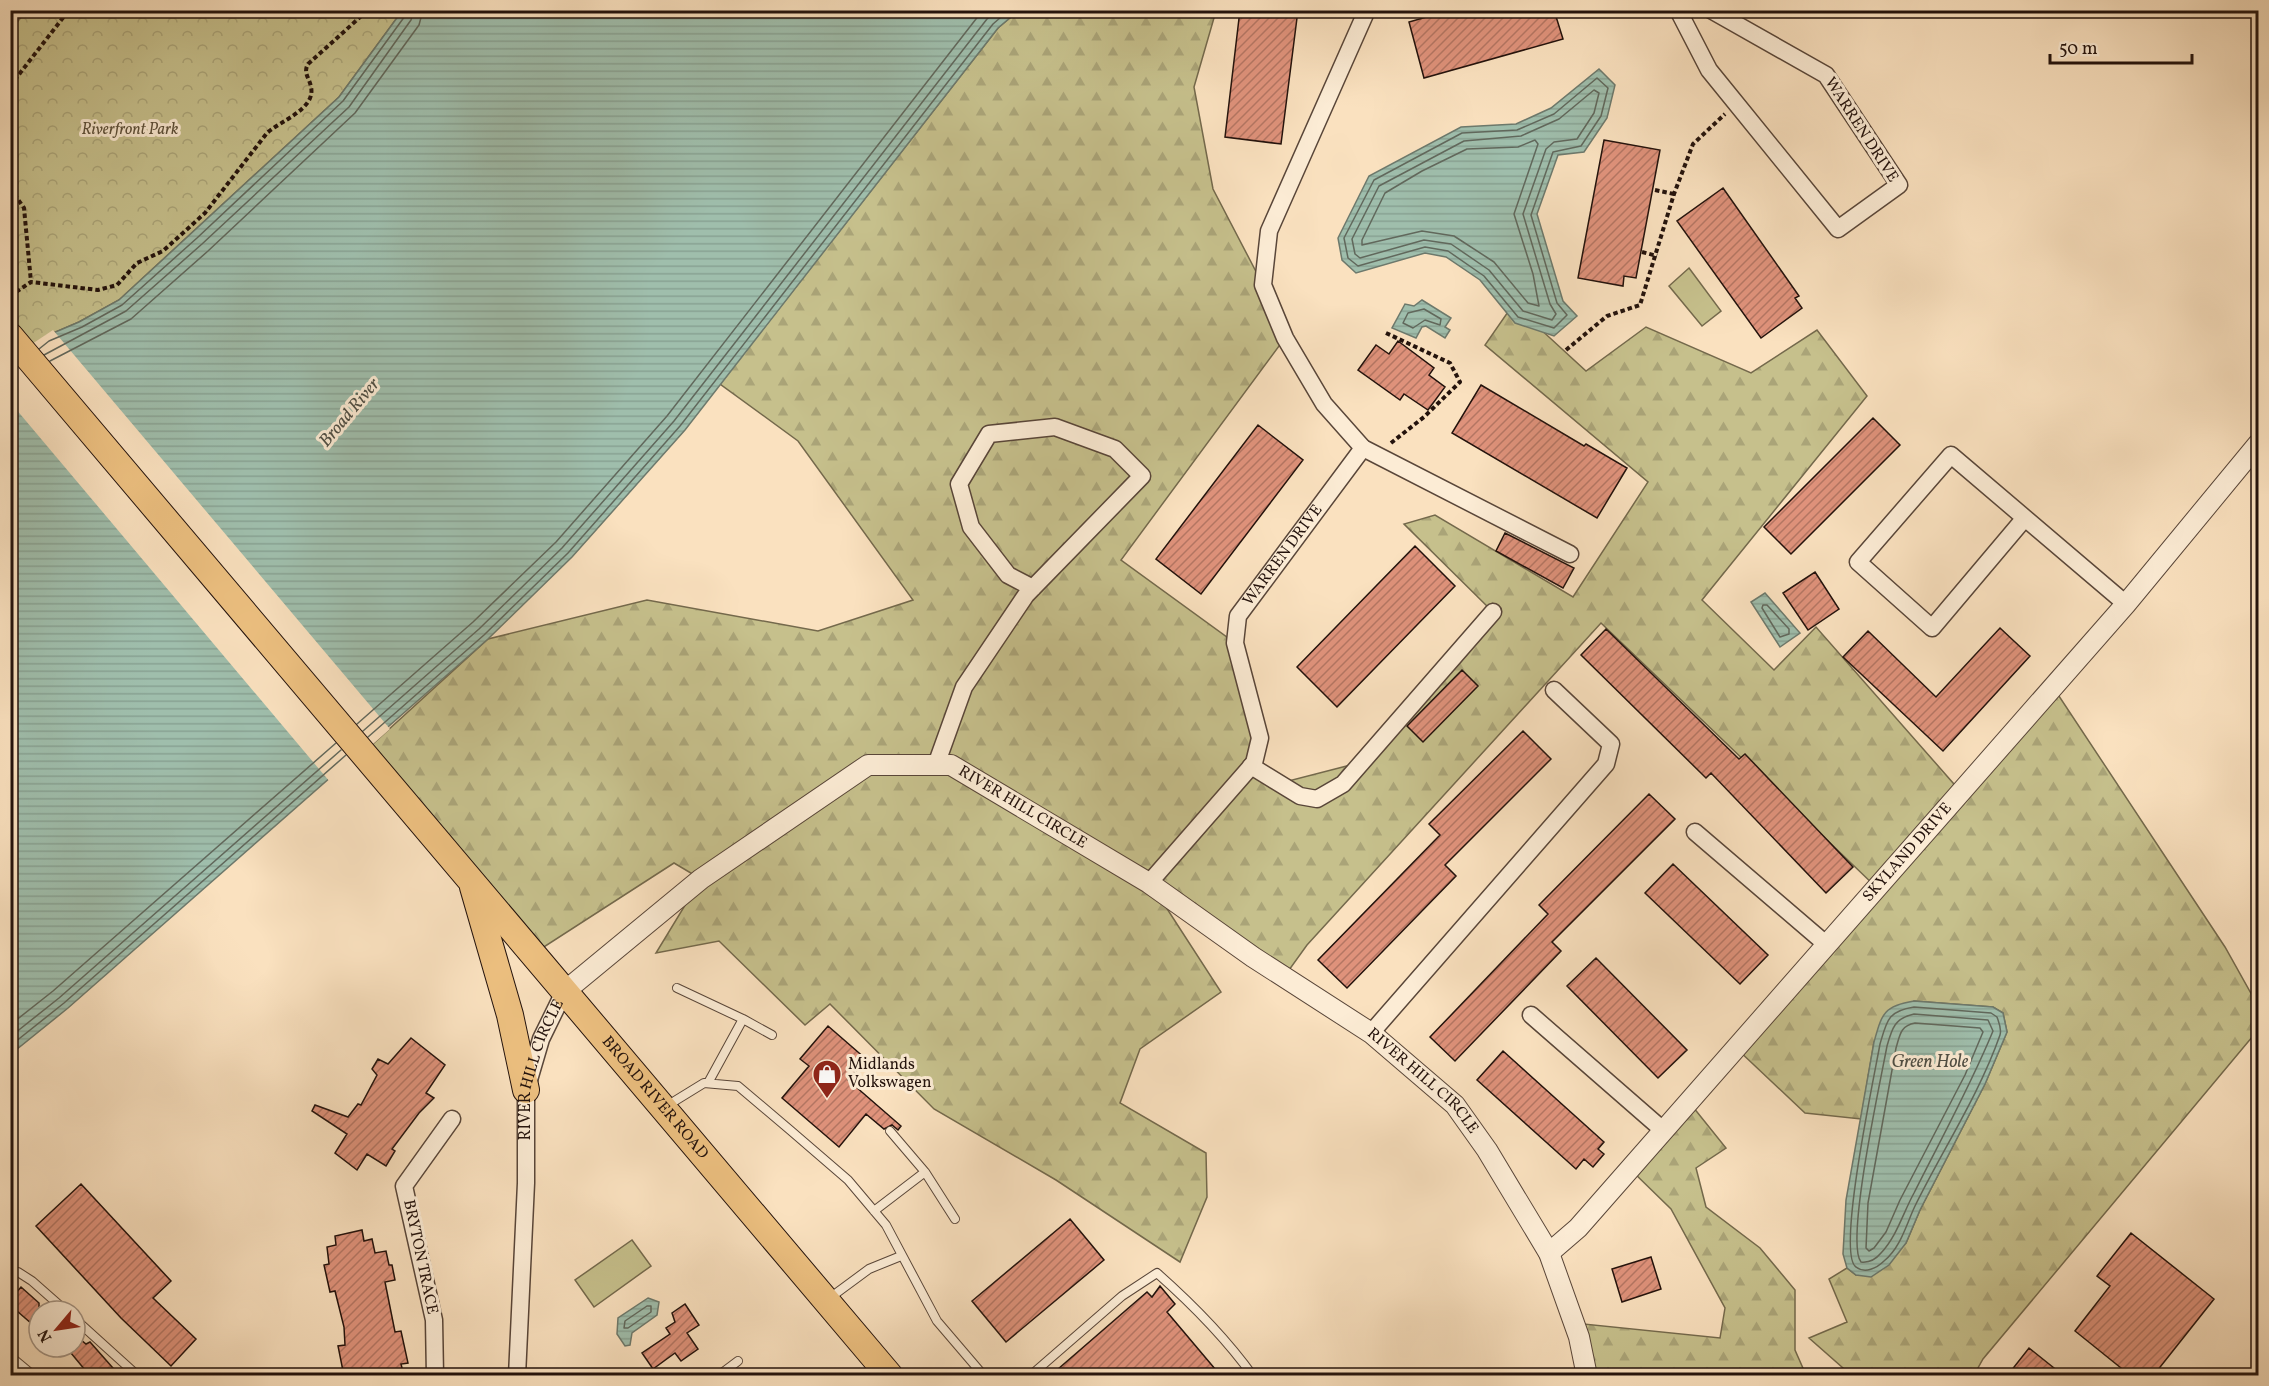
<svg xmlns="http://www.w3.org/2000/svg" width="2269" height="1386" viewBox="0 0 2269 1386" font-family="Vollkorn,serif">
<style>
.forest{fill:url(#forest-firs);stroke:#74694c;stroke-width:1.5}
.park{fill:url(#park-crowns);stroke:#74694c;stroke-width:1.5}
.pitch{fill:#c6c08c;stroke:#74694c;stroke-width:1.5}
.water{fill:url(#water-rules);stroke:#6d796c;stroke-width:1.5}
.pier{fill:#fae1bf}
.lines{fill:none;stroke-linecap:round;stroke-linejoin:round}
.shore{stroke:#61685c;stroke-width:1.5}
.building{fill:url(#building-hatch);stroke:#23120c;stroke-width:1.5}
.service-casing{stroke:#594639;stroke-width:10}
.minor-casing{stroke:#594639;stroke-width:19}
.tertiary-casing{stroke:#594639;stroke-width:22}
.primary-casing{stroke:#23120c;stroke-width:28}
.path{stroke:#23120c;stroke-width:4;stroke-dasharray:4.5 3;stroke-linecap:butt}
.service{stroke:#fcecd5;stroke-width:8}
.minor{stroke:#fcecd5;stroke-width:16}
.tertiary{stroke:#fcecd5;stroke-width:20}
.primary{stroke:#edc080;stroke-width:26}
.labels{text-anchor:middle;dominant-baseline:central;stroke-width:6;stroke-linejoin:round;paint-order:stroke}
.park-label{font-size:16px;font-style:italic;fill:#5c4f39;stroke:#fcecd5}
.street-label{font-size:16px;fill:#23120c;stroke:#fcecd5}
.poi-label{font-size:16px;fill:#23120c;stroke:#fcecd5;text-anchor:start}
.water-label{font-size:18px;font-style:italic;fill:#4e4e44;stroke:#fcecd5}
</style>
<defs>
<pattern id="forest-firs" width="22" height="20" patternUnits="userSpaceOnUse" patternTransform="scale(1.5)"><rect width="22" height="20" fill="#c6c08c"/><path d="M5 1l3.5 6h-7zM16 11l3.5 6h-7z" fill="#aaa478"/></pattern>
<pattern id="park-crowns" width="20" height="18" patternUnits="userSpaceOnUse" patternTransform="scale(1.5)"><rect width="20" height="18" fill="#c6c08c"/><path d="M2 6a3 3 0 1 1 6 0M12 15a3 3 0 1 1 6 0" fill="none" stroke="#aaa478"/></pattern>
<pattern id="water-rules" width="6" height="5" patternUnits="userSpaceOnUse" patternTransform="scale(1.5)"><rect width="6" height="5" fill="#9fbeac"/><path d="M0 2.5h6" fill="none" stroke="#89a293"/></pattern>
<pattern id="building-hatch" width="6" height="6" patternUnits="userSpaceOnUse" patternTransform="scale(1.5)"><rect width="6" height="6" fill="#df927b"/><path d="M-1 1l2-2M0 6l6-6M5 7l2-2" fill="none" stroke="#b47663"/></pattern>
</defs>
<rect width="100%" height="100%" fill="#fae1bf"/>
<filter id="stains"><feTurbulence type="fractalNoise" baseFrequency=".00333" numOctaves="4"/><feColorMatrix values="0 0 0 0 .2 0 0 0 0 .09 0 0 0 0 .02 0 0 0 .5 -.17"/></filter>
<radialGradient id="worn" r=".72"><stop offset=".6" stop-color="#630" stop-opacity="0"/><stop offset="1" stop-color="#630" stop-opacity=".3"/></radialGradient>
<path class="forest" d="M1018,11H1216L1194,87L1213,189L1263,285L1285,338L1121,560L1235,643L1260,738L1254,764L1277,784L1362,762L1493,612L1404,524L1435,515L1573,597L1648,482L1485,345L1510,309L1537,326L1586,371L1646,327L1751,373L1817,330L1867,396L1702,600L1774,670L1816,627L1961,792L2053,687L2225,947L2258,1006V1030L1983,1359L1974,1375H1851L1809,1338L1847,1322L1829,1279L1847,1268L1856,1275L1906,1243L1920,1210L1985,1084L2007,1032L2003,1013L1993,1007L1914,1001L1874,1042L1861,1119L1805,1113L1736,1048L1877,888L1601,623L1307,945L1284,977L1151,884L1221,992L1140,1049L1120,1103L1206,1153L1207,1197L1180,1262L1056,1180L934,1109L830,1004L805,1025L719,941L656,953L701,879L674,863L533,954L364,752L488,639L647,600L818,631L913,600L798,441L720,384L998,28Z
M1689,1102L1726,1148L1696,1168L1706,1207L1760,1248L1795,1290V1350L1806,1375H1587L1584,1324L1720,1338L1725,1308L1671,1209L1630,1169Z"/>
<path class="park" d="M26,11H402L339,97L119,300L79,322L46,336L11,382L10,31Z"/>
<path class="pitch" d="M1689,268L1721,311L1702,326L1669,286Z
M632,1240L651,1266L594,1307L575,1280Z"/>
<path class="water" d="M402,11H1018L998,28L685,430L572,557L488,639L68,1008L11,1054L10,382L46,336L79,322L119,300L339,97Z
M1599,69L1615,85L1607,118L1584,152L1558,155L1537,214L1563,301L1577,316L1554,336L1515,323L1480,280L1446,257L1425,253L1356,273L1342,260L1338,238L1369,176L1461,127L1516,124L1551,108Z
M1422,300L1451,318L1445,327L1450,330L1445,338L1426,326L1422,327L1416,338L1392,328L1405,304L1414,306Z
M1765,593L1800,633L1780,647L1751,602Z
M1914,1001L1993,1007L2003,1013L2007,1032L1985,1084L1920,1210L1906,1243L1889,1265L1871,1277L1856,1275L1847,1268L1843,1254L1846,1200L1874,1042C1882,1014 1883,1006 1914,1001Z
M648,1298L659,1302L657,1315L632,1333L630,1345L625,1346L617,1334L618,1318Z"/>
<path class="pier" d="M53,330L390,729L330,782L10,402V374L15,363L29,346Z"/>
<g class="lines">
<path class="shore" d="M1597,78L1608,88L1601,116L1581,146L1553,152L1531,215L1557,303L1567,315L1554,328L1518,317L1484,276L1448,251L1425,247L1358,266L1348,258L1344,238L1374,180L1462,133L1517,130L1554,114Z
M1594,90L1599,93L1594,113L1577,139L1554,142L1546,149L1523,214L1550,304L1556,314L1552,320L1523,311L1489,270L1451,244L1424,240L1360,258L1355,254L1352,239L1379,186L1464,141L1521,136L1559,119Z
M1535,140L1538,144L1514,214L1533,274L1539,306L1528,303L1494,262L1454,236L1422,231L1362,245V240L1385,193L1422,171L1467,149L1518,147Z
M1424,309L1441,319L1440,325L1425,320L1413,328L1403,323L1408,313Z
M39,349L49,341L82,327L122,305L197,238L343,101L405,16L406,10
M44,355L126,311L202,244L349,107L411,20L414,10
M50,361L131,319L208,251L355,113L419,25L423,10
M1763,605H1767L1789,629V634L1780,637L1762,608Z
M357,724L473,622L556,542L667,416L983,10
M363,731L479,629L562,548L674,421L987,19L997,10
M368,737L484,635L568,553L680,426L993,24L1009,10
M1914,1007L1991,1013L1997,1017C1999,1023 2002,1029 2000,1035C1979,1095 1943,1149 1915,1206C1906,1225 1901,1247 1884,1261C1877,1268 1865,1274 1856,1267C1836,1254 1875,1073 1880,1044C1887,1020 1888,1011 1914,1007Z
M1914,1014L1988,1020L1993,1031C1970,1087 1941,1139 1914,1193C1903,1213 1897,1236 1881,1253C1876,1259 1869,1263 1861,1262C1845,1242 1881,1079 1887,1046C1892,1028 1895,1018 1914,1014Z
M1915,1023L1980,1028L1983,1032L1965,1075L1900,1200L1886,1232L1874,1248L1869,1251L1866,1248L1868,1203L1896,1048C1900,1035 1900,1026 1915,1023Z
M10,1025L53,991L336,743
M10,1037L59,998L341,750
M10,1046L64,1003L346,755
M647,1306H651V1312L628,1328H624L625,1321Z"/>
</g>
<path class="building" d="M1240,10H1298L1281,144L1225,137Z
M1451,10H1554L1563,39L1424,78L1409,22Z
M1604,140L1660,150L1636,278L1624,276L1623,286L1578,278Z
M1723,188L1799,296L1795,298L1802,308L1761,338L1677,221Z
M1398,341L1434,368L1429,375L1445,387L1428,410L1404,394L1400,400L1358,370L1376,345L1389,354Z
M1481,385L1584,446L1586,444L1627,468L1597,518L1452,433Z
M1873,418L1900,445L1791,554L1764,527Z
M1258,425L1303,460L1201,594L1156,559Z
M1505,533L1574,568L1563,588L1496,551Z
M1415,546L1455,586L1337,707L1297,667Z
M1815,572L1839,609L1808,630L1783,593Z
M2000,628L2030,656L1943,751L1843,657L1868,631L1936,697Z
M1606,629L1739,759L1745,754L1853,867L1826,893L1711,773L1706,778L1581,655Z
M1462,670L1478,686L1423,742L1407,726Z
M1523,731L1551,759L1445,865L1456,876L1347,988L1318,960L1440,835L1429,824Z
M1649,794L1675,819L1552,942L1561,951L1455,1061L1430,1037L1548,914L1539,905Z
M1673,864L1768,955L1740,984L1645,893Z
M1596,958L1687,1050L1658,1078L1567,986Z
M828,1026L866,1059L848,1080L901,1126L898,1130L892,1125L884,1129L866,1114L839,1147L782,1098L809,1066L800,1059Z
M411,1038L445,1065L426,1093L434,1098L419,1113L392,1149L395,1151L386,1166L367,1154L357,1170L335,1153L347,1134L312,1111L315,1105L348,1117L358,1104L361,1105L377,1075L372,1069L378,1059L388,1064Z
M1503,1051L1604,1142L1598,1149L1604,1154L1593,1167L1584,1159L1576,1169L1477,1080Z
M81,1184L171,1281L153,1298L196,1339L171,1366L121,1318L36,1226Z
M1070,1219L1104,1260L1006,1342L972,1301Z
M362,1230L364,1241L372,1239L375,1253L386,1251L389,1265H392L395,1280L385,1282L395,1332L401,1331L408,1363L401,1364L404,1376H344L338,1346L345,1345L344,1327L335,1291L330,1292L324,1265L329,1264L327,1247L336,1245L335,1236Z
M2131,1233L2214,1299L2153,1376H2131L2075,1331L2110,1286L2097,1276Z
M1651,1257L1661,1289L1622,1302L1612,1269Z
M1160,1286L1175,1304L1167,1312L1221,1376H1050L1147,1292L1152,1297Z
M21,1287L39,1303V1330L10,1305V1300Z
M685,1304L699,1325L687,1333L698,1349L681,1361L675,1353L653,1369L642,1353L670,1334L666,1328L675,1322L672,1313Z
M75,1335L86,1344L90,1342L120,1376H90L66,1347H75Z
M2029,1348L2064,1376H2007Z"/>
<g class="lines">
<g class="service-casing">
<path id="service" d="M677,988L743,1019L708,1083
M743,1019L772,1035
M665,1107L704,1083L738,1086L790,1130L848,1180L886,1225L937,1321L984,1376
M925,1172L955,1219
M874,1211L925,1172L890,1131
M10,1276L18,1272L32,1281L66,1311
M827,1300L869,1269L901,1256
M75,1319L138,1376
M10,1356L34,1376
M718,1376L738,1361
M1030,1376L1122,1296L1157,1273C1192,1304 1225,1337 1253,1376"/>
</g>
<g class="minor-casing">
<g id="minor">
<path d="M1367,10L1269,231L1263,285L1285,338L1324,404L1363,448L1570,554"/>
<path d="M1678,10L1709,70L1838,229L1899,185L1826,75L1711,10"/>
<path d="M2024,519L1932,628L1858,562L1951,455L2126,604"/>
<path d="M936,765L964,687L1026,595L1142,476L1115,449L1055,427L989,434L959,484L971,527L1008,575L1033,588"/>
<path d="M1251,766L1300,796L1317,799L1343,784L1493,612"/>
<path d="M1695,832L1827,945"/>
<path id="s1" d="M1149,883L1254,763L1260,738L1235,643L1238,616L1363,448"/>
<path d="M1531,1015L1664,1131"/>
<path d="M1371,1033L1606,764L1611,744L1554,690"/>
<path d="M435,1376L434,1320L404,1186L452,1119"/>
<path id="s2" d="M517,1376L526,1183V1090L541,1039L564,992"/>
</g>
</g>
<g class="tertiary-casing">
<g id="tertiary">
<path id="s3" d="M564,992L701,879L868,765H951L1149,883L1253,957L1371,1033L1455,1105L1487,1150L1549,1253L1579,1337L1587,1376"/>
<path id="s4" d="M1549,1253L1578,1228L2126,604L2258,444"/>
</g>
</g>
<g class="primary-casing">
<g id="primary">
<path id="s5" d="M10,336L890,1376"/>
<path d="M473,887L510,1015L526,1090"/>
</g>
</g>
<path class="path" d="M10,86L69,10
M10,188L24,208L31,282
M1655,190L1674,194
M1642,252L1657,256
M10,296L31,282L98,290L117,285L137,263L163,251L205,213L267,133C280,121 316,109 311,87C309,77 303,73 308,64L368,10
M1386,333L1450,363L1460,382L1424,417L1391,443
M1566,350L1607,316L1640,305L1674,194L1693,144L1725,114"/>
<use href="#service" class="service"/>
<use href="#minor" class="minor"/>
<use href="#tertiary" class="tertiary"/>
<use href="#primary" class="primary"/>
</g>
<defs>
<g id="shop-pin" transform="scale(1.5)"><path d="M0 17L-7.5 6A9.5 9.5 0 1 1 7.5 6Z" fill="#8f2418" stroke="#fcecd5"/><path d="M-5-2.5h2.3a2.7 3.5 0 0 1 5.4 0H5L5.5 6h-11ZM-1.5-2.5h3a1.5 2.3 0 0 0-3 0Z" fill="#fff"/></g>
</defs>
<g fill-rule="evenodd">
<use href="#shop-pin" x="827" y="1074"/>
</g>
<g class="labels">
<g class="park-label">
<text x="130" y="130">Riverfront Park</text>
</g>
<g class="street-label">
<text transform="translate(1861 130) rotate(57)">WARREN DRIVE</text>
<text stroke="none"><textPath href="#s1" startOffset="386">WARREN DRIVE</textPath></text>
<text stroke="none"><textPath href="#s3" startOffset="546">RIVER HILL CIRCLE</textPath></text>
<text stroke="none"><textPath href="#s4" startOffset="538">SKYLAND DRIVE</textPath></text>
<text stroke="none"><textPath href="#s2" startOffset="309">RIVER HILL CIRCLE</textPath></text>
<text stroke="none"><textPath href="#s3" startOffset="1032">RIVER HILL CIRCLE</textPath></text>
<text stroke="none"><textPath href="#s5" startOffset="998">BROAD RIVER ROAD</textPath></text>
<text transform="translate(420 1257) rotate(78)">BRYTON TRACE</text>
</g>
<g class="poi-label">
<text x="848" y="1065">Midlands<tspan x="848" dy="18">Volkswagen</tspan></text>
</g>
<g class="water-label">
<text transform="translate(350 413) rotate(-50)">Broad River</text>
<text x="1930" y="1062">Green Hole</text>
</g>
</g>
<rect width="2269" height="1386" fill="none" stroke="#fae1bf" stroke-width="36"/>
<rect x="12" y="12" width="2245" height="1362" fill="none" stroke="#23120c" stroke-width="3"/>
<rect x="18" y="18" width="2233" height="1350" fill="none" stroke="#23120c" stroke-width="1.5"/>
<g transform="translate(57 1329) rotate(241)"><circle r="28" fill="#fcecd5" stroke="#a59585" stroke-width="1.5"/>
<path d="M0-4.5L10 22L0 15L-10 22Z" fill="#8f2418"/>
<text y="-9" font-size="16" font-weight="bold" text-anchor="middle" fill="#23120c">N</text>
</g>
<path d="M2050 54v9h142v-9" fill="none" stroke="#23120c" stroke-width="3"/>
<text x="2059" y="54" font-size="18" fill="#23120c" stroke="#fcecd5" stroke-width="4.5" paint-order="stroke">50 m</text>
<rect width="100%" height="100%" filter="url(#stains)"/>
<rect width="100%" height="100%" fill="url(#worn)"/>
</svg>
